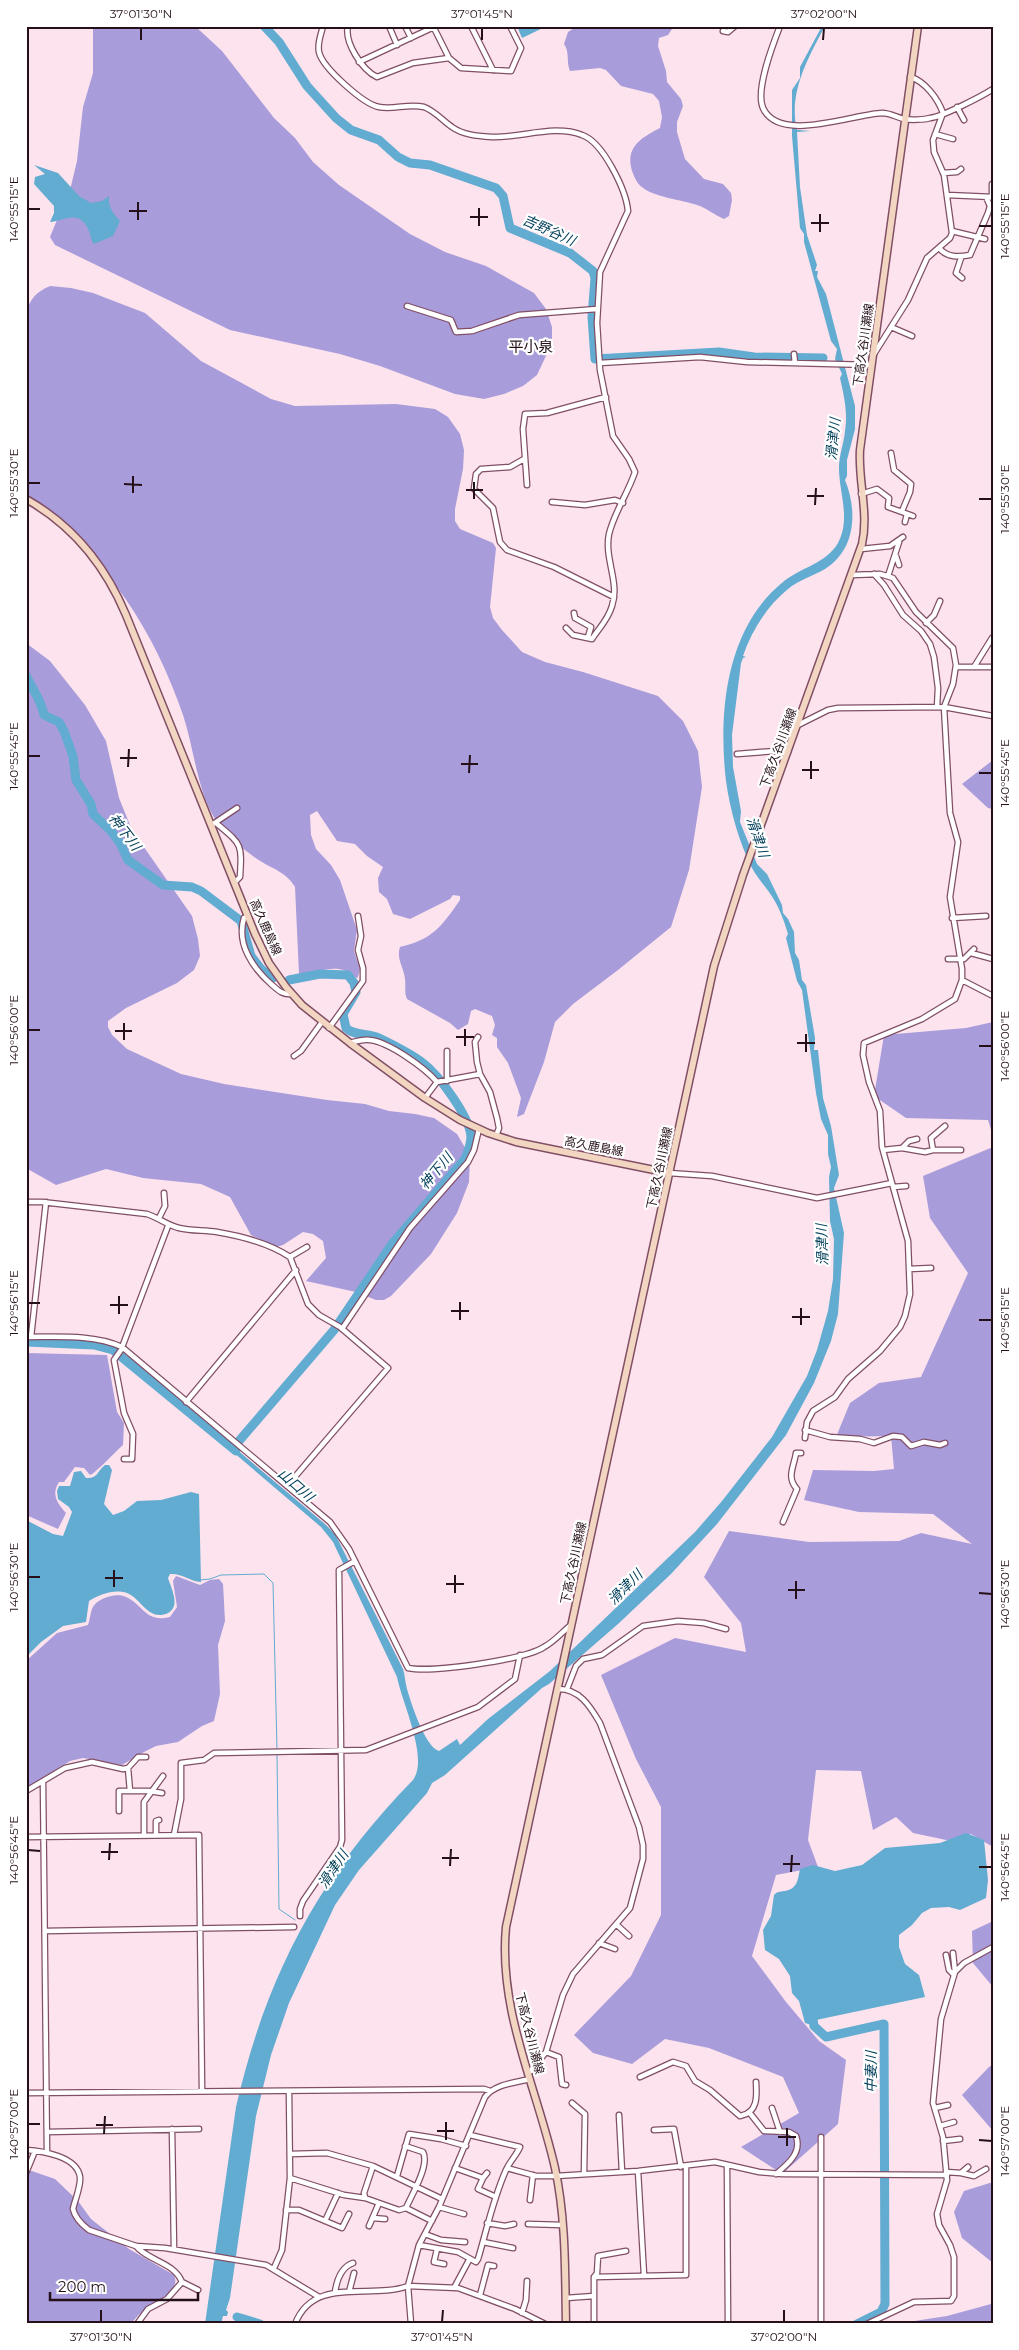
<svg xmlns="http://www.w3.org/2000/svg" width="1019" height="2350" viewBox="0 0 1019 2350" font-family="Montserrat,'Noto Sans JP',sans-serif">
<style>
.forest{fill:#a89cdb}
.water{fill:#62abd1}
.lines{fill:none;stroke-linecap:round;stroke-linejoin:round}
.stream{stroke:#62abd1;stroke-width:1}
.river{stroke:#62abd1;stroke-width:9}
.street-casing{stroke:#814f65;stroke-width:7}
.secondary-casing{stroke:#814f65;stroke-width:9}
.street{stroke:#fff;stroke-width:4.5}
.secondary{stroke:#f3d6c1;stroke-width:6}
.ticks{fill:none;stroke:#25101a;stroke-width:2}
.labels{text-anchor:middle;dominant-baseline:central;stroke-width:4.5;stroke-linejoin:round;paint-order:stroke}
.street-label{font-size:12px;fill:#25101a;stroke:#fff}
.water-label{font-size:14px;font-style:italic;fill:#003f59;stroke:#fff}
.quarter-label{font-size:15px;fill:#25101a;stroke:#fff}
.neatline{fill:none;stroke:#25101a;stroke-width:2}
.ticks-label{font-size:12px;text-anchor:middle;fill:#25101a}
</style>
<rect width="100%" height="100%" fill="#fce3ed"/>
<path class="forest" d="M93,26H195L222,51L274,118L295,138L313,162L339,185L410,234L445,252L486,266L534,293L546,309L552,327V343L537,375L523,386L504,394L484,399L455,394L380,366L340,354L230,330L55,245L50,237L71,186L77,161L83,107L93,73Z
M577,26H586L589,29L598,26H674L668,35L659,38L658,46L666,71L667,82L681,99L683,106L677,122V132L685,159L704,179L723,184L731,193L732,200L729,216L724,219C714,215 707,208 697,205C682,200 653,197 642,187C637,184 634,176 632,171C625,147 641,138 660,128L662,117L659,101L653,94L621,86L606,70L600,68L570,71C566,62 570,52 564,44L568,32Z
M50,286L71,288L93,293L145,313L201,361L271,399L295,406L396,404L435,409L448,417L460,434L464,450L463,469L455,509V521L460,529L493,543L496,548L490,607L493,618L502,630L522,652L545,662L583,672L658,696L683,721L698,751L702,787L689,870L671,927L618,970L573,1004L555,1022L544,1062L524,1114L517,1117L521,1098L508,1063L497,1047V1038L492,1035L495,1025L492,1016L475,1009L471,1011L468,1024L458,1030L450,1023L407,999C404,992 406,986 405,979C404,968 396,959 400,947C432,940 442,926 460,900V896L453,895L450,899L410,919L393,914L387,899L379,892L378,878L383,867L367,856L355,844L337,841L317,811L310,815L311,835L316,849L331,865L340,880L357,930L354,951L360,969L358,977L356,978C338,960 319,974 299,974L295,887C285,870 268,868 253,856C241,847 223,833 215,819C197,790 194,748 183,715C154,630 103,550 26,502V312C31,298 36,292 50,286Z
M26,643L50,661L85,705L106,741L119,798L132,830L192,916L198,939L200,956L194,970L177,983L126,1008L108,1021V1027L112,1035L127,1049L181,1074L224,1084L327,1100L365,1104L389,1111L415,1114L434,1118L457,1134L470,1156L469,1182L457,1213L431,1254L391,1296L384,1300H376L356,1292L306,1281L326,1258L323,1241L313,1234L303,1232L283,1245L276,1247L251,1235L230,1197L201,1184L143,1178L106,1169L56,1185L26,1168Z
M993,760V809L988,808L962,784Z
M993,1022V1136L988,1120L906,1118L874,1096L884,1035L966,1028Z
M993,1147V1847L971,1834L951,1841L913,1833L896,1817L873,1830L861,1771L816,1770L808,1840L818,1867L776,1875L752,1956L786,2002L819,2041L846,2060L838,2124L782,2174L741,2147L799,2113L783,2077L709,2048L665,2039L632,2064L593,2053L574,2035L631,1976L661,1915V1807L636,1759L601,1675L675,1638L746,1652L741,1623L704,1577L729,1531L809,1542L899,1541L921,1533L972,1544L933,1514L859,1512L804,1500L813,1470L874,1471L894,1469L891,1436L836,1437L850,1403L879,1383L921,1377L968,1273L930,1218L923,1176Z
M26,1353L107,1355L117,1412L124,1423L123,1445C116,1451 96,1473 90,1475L84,1468L75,1467L64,1482H59C51,1494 57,1503 66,1513L58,1529L26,1515Z
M176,1576L200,1585L210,1580L219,1579L223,1584L225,1621L218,1645L220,1694L214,1721L202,1726L178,1742L156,1746L144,1752L122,1765L83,1758L70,1761L26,1788V1661L57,1633L88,1625C90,1620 90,1614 92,1609C96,1598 117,1592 126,1597C144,1605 145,1623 170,1617L177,1607L173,1581Z
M993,1918V1987L973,1963L972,1931L991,1922Z
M990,2066H993V2131L962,2095Z
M26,2169L55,2179L78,2201L91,2219L129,2249L174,2275C182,2292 153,2303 142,2312C138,2315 134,2320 131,2324H26Z
M993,2182V2263L962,2238L954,2212L964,2191Z
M991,2304L993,2324H895L947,2316Z"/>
<path class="water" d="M517,26H547L522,38Z
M822,26H825C808,58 788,93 797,130L811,131L797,132L800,187L807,235L817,265L815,271H818L817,277L826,294L855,406V429L847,460V476L845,480C857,509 857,549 825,569C813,576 799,580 788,589C767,606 752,630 743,656L746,657L743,658L741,663L732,735L733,767L741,811L740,822L757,864L767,874L782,905L783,913L788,919L794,932L795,953L799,960L802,980L806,985L815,1038L814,1050H818L823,1098L831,1126L839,1175L834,1188L844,1233L838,1314L831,1341L814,1383L786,1435L717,1524L671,1574L618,1624L549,1684L542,1688L445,1775L432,1783L427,1793L359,1870L335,1905L289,2003L271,2055L256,2116L230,2298L226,2310L228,2312L227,2316H223L221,2324H205L236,2107C266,1976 319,1876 413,1780C429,1758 402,1703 397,1677L333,1542L321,1527L233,1452L236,1449L325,1524L335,1534L403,1669C405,1675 405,1682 407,1689C411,1703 425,1747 439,1751L457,1739L460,1745L488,1719L550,1671L695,1532L722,1501L772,1437L807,1376L817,1350L828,1311L833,1279L834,1239L830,1221L829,1177L831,1167L828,1154V1135L821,1119L816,1093L802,990L797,981L786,938L788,934C784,920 778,904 769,892C763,884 757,877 752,868C739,842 730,810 726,781C718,712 726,628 783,582C801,567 826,564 838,543C851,518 839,493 839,468C839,455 844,443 845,431C848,413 844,396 840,378L842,374L835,359L837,349L831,341L804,242V234L800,228L792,136V90L800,78V67Z
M34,165L58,173L79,196L91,203L102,201L109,196C108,207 113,213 120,221L113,236L94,244C90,239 91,234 88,229C79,209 64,221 50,222L54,213V206L34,184L35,177L45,174Z
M105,1465H109L112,1470L104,1504L113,1515L124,1511L137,1501L161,1500L191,1492L199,1494L201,1582C189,1581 182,1573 170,1574L168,1578C171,1588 181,1606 168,1613C147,1623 140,1594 123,1592C111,1590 99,1595 89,1601L86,1622L63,1626L41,1642L26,1657V1571L29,1557L26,1552V1520L53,1534L63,1536L72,1512L69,1507L58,1499L57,1491L59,1486H70L74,1472L81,1471L86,1478C98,1479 97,1471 105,1465Z
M966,1833L984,1840L988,1880L986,1898L960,1910L949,1907L931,1908L922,1913L912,1925L899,1935V1947L905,1964L919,1975L925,1997L816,2020L812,2025L805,2023L799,2001L792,1993L790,1976L779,1959L765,1950L763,1930L771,1916L774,1895C778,1891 779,1892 785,1891C798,1889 798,1878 800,1869L813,1865L835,1871L862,1865L885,1848L940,1843Z"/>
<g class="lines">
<path class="stream" d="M200,1580L210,1579L221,1575L264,1574L273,1583L277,1750
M277,1754L279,1909L295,1920"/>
<path class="river" d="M264,26L279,42L307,86L336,118L351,130L379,140L398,157L410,163L430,165L496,188L503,196L510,228L570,253L593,271L595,278L592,317L595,359L719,352L754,357L823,358
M26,675C32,689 41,699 44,715L59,722L64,731L73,756L76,780L91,804L93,814L111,831L120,843L128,860L163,885L192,887L201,891L241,921L251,956L261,969L273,978
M26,1342L94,1345L113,1350L236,1451
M233,1448L334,1330L392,1244L465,1159C468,1152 471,1144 471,1136C469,1116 439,1075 423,1063C410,1053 393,1045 379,1038C368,1033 354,1036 346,1028L343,1014L356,992L354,983L348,975L320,974L289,980
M812,2012L814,2026L826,2037L884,2024L885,2304L881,2312L857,2324
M237,2317L260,2324"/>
<g class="street-casing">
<path id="street" d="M323,26C321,35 317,43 319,52C322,67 363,104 379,107C394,110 409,103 424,107C435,111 443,121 452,127C463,135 478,136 492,137C521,138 555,124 582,135C603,142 626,190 628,211L600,272L597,323L600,370L613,436L629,459L635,472C628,493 614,513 609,534C604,559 620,582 612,606C608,620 599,628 592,639L573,635L566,628
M348,26C344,42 362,70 377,77L413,63L449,58L461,68L511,71L521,48L510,26
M389,26L397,45
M405,26L411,38
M433,26L449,58
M471,26L493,70
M780,26C773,44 755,90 763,108C779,144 853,114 882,113C890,113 896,117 904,119C910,120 924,120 930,118C942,117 982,96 993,89
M723,31L728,32L735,26
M359,62L436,26
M957,107L964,120
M935,134L953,139
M943,173L957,172L961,169
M947,195L993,197
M992,198V184
M952,231L985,239
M939,248C947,258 959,257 970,255L988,213L990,206L987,199
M961,258L956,273L962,278
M407,306L451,320L456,332L472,331L519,315L597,309
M891,327L912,336
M794,354L795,363
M874,354L908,300L927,258L950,238L952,233L944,175L934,152L933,140L943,113C938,99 925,81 910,77
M600,363L700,357L747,362L872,365
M891,453L894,470L911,484L910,492L902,511
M524,459L510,467L481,469L476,474L474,489L493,508L500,542L507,550L554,567L614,597
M527,485L523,429L525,414L547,413L606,397
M861,494L877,489L889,498L888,507L913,516
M552,502L585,505L615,500L623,503
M905,522L907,514
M861,549L890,546L903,537
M896,556L899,565
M874,574L884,585L903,615L921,631L930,644L934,657L938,688L937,707
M888,576L899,542
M574,613L575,618L591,627L588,637
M926,623L934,615L940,601
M956,667H993
M974,667L992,638
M798,725L828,710L838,708L944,707L993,716
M737,754L775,751L788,752
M216,823C242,845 242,843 240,877L235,882
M213,824L237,808
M248,916L244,918C236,944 253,968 271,984C278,990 282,995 292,994
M952,918L986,916
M971,953L993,959
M948,959H964L974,949
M962,980L993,996
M329,1028L363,981V968L358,950L361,936L358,916
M478,1037L475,1042L477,1062L480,1074L490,1092L497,1118L499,1128L496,1136
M350,1043C357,1041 363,1039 370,1040C389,1042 425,1068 437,1082
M294,1056L301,1051L322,1022
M447,1081V1051
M425,1098L437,1082L480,1074
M902,1148L909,1141L917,1139
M883,1150L902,1148L925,1152L933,1150H961
M933,1150L931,1138L945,1126
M669,1173L712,1176L817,1198L892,1183
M893,1187L906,1186
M26,1202H42L147,1214C159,1218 167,1225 179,1228C191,1231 205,1230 217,1232C241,1236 270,1244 290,1257L308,1304L319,1315L340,1327L388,1368L287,1486
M159,1218L165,1206L164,1193
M290,1257L307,1247
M909,1269L931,1268
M342,1329L410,1228L468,1162L474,1150L479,1129
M26,1337C57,1337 94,1334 122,1347L330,1522L349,1549L408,1668C431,1673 524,1660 544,1647C554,1642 562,1632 571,1625
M31,1337L46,1202
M186,1402L296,1270
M805,1430L830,1437L860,1439L874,1443L893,1436L902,1437L911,1446L924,1442L940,1445L945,1443
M805,1438L807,1422L813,1411L835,1397L848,1379L880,1351L900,1327L905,1316L910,1294L908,1241L882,1147L880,1111L869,1082L863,1055L864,1043L922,1019L955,999L962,980V969L950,897L958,842L950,813L944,707L953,684L956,665L953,648L916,612L893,578L880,574L852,575
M124,1459H132L133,1434L124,1413L114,1360L121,1350L168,1226
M783,1522L797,1489C786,1477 794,1467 796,1453H801
M567,1689L576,1666L583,1659L602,1655L643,1626L678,1621L704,1623L726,1629
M128,1768L130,1791
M43,1782L47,2153
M26,1791L65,1768L92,1762L123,1769L128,1768L138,1757H146
M119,1811V1791H149L162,1793
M144,1835V1802L163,1776
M156,1835V1821L159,1820
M174,1835L181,1799V1763L204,1760L214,1753L366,1750L478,1707L515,1679L520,1655
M26,1837L199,1835L202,2090
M300,1916V1909L303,1901L340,1847L342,1840L339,1570L355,1561
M617,1925L629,1936
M45,1931L294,1927
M599,1943L615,1949
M953,1953L955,1972
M946,1955L949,1970L954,1975
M546,2052L559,2057L562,2084L566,2085
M528,2074L546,2052L563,1995L573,1974L630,1908L643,1859V1845L639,1827L600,1723C590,1706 579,1688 557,1689
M640,2077L673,2062L686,2066L695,2081L710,2090L740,2116C758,2113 757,2096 756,2082
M26,2093L484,2089L490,2091
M572,2103L585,2114L584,2174
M772,2108L780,2132
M935,2108L948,2105
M749,2112L764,2131L789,2132L796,2136C802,2153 788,2164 776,2174
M619,2115L622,2172
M940,2126L954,2122
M172,2129L174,2249
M654,2130L674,2129L681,2167
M47,2132L199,2129
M821,2137V2324
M943,2141L960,2139
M405,2146L423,2152C430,2165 412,2194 406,2208
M26,2150C42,2151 77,2156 80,2177C81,2187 75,2199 73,2209C75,2218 81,2224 89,2230L136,2246L165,2248L266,2265L319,2297
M290,2154L327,2153L373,2166L442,2199
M727,2165L728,2324
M455,2168L483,2178
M507,2168L536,2176H556L638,2171L715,2162L759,2172L782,2174L947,2175
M638,2171L644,2275
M946,2172L961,2173L968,2167
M26,2173L35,2151
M487,2173L483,2178L478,2189L496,2197
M961,2173L974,2176L986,2169
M397,2176L409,2134L441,2139L466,2146
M290,2178L344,2195L365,2198L399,2210L406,2208L432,2221
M365,2198L364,2193L373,2166
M530,2200L533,2175
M439,2207L464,2214
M286,2210H299L342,2228L349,2214
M373,2218L385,2219
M325,2221L338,2193
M487,2223L505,2226L514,2224
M528,2224L562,2225
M369,2226L379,2203
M425,2234L441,2240L465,2242
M483,2242L513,2248
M419,2245L458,2252L476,2262L478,2259C487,2229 493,2199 506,2170C510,2161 516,2156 520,2147L470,2135
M136,2246C148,2261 174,2262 182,2282L167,2299L148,2309L137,2324
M437,2249L434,2262L444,2264
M274,2268L282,2250L290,2178L289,2091
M594,2277L686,2275V2166
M182,2282L198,2290
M454,2288L469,2260
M335,2292C337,2279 341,2267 353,2263
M349,2292L354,2273
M480,2295L488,2265L494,2266
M566,2298L594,2296
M522,2313L526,2300L527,2281
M295,2324C314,2275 371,2300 408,2286L419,2245L439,2207L485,2097C495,2084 514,2083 530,2079
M411,2324L408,2286L458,2288L515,2309L545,2324
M594,2324V2277L597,2273L598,2256L626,2251
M867,2324L914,2302L951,2301L954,2296V2257L950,2245L939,2225L937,2214L947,2180L943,2137L933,2103L941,2019L955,1972L964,1963L993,1947"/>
</g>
<g class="secondary-casing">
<path id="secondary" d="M26,499C74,526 105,565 126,615L255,934L269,963L286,987L302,1005L350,1043L425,1098L460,1120L488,1133L516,1142L669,1173
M566,2324C565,2272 566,2218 555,2168C537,2088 498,2011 506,1927L714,966L743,875L862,544C869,513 858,481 860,450L918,26"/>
</g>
<use href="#street" class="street"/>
<use href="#secondary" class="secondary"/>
</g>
<path class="ticks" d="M141,40V28M482,40V28M823,40L824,28M28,209H40M129,211H147M470,217H488M138,220V202M811,223H829M479,226V208M979,226H992M820,232V214M28,483H40M124,484L142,485M466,490H483M133,493V476M807,496H824M474,499V482M979,499H992M815,505L816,488M28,756H40M120,758H137M461,764H478M128,767L129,749M802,770H819M469,773L470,755M979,773H992M811,779V761M28,1030H40M115,1031H132M456,1037H474M124,1040V1023M797,1043H815M465,1046V1029M979,1046H992M806,1052V1034M28,1303H40M110,1305H128M451,1311H469M119,1314V1296M792,1317H810M460,1320V1302M979,1320H992M801,1325V1308M28,1577H40M105,1578H123M446,1584H464M114,1587V1570M788,1590H805M455,1593V1575M979,1593L992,1594M796,1599V1581M28,1850L40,1851M101,1852H118M442,1858H459M109,1860L110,1843M783,1864H800M450,1866L451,1849M979,1867H992M791,1872L792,1855M28,2124H40M96,2125H113M437,2131H454M104,2134L105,2116M778,2137H796M446,2140V2122M979,2140L992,2141M787,2146V2128M101,2322V2310M442,2322L443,2310M784,2322V2310"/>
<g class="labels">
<g class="street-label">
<text transform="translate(863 345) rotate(-82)">下高久谷川瀬線</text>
<text transform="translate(778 748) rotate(-70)">下高久谷川瀬線</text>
<text transform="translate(266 927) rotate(66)">高久鹿島線</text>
<text transform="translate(594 1146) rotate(11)">高久鹿島線</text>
<text transform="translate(659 1168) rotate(-78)">下高久谷川瀬線</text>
<text transform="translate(573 1563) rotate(-78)">下高久谷川瀬線</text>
<text transform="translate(530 2033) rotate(76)">下高久谷川瀬線</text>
</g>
<g class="water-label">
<text transform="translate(549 230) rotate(24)">吉野谷川</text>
<text transform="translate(833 439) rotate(-84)">滑津川</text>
<text transform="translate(125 832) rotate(53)">神下川</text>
<text transform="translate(758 837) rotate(71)">滑津川</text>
<text transform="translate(436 1171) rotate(-50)">神下川</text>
<text transform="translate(822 1245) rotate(-92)">滑津川</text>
<text transform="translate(296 1485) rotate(41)">山口川</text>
<text transform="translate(625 1587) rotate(-45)">滑津川</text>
<text transform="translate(333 1869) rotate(-56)">滑津川</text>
<text transform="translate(871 2072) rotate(-90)">中妻川</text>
</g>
<g class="quarter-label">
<text x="531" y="346">平小泉</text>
</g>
</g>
<rect width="1019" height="2350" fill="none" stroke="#ffffff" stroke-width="55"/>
<path d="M50 2292v8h148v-8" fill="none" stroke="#25101a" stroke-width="2.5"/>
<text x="58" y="2292" font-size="15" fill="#25101a" stroke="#ffffff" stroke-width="4" paint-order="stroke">200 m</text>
<rect x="28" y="28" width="964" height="2294" class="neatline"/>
<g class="ticks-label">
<text x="141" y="18">37°01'30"N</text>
<text x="482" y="18">37°01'45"N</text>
<text x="824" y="18">37°02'00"N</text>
<text transform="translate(14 209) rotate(-90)" y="4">140°55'15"E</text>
<text transform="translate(1005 226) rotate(-90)" y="4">140°55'15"E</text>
<text transform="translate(14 483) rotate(-90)" y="4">140°55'30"E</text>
<text transform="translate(1005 499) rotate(-90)" y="4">140°55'30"E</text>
<text transform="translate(14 756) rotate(-90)" y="4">140°55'45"E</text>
<text transform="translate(1005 773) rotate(-90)" y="4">140°55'45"E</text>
<text transform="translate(14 1030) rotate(-90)" y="4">140°56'00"E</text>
<text transform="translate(1005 1046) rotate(-90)" y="4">140°56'00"E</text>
<text transform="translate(14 1303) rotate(-90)" y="4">140°56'15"E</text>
<text transform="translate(1005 1320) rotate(-90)" y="4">140°56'15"E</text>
<text transform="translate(14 1577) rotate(-90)" y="4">140°56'30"E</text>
<text transform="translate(1005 1594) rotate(-90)" y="4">140°56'30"E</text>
<text transform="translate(14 1850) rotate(-90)" y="4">140°56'45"E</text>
<text transform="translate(1005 1867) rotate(-90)" y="4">140°56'45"E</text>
<text transform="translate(14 2124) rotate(-90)" y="4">140°57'00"E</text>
<text transform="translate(1005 2141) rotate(-90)" y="4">140°57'00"E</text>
<text x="101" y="2341">37°01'30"N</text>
<text x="442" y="2341">37°01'45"N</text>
<text x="784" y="2341">37°02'00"N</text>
</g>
</svg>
